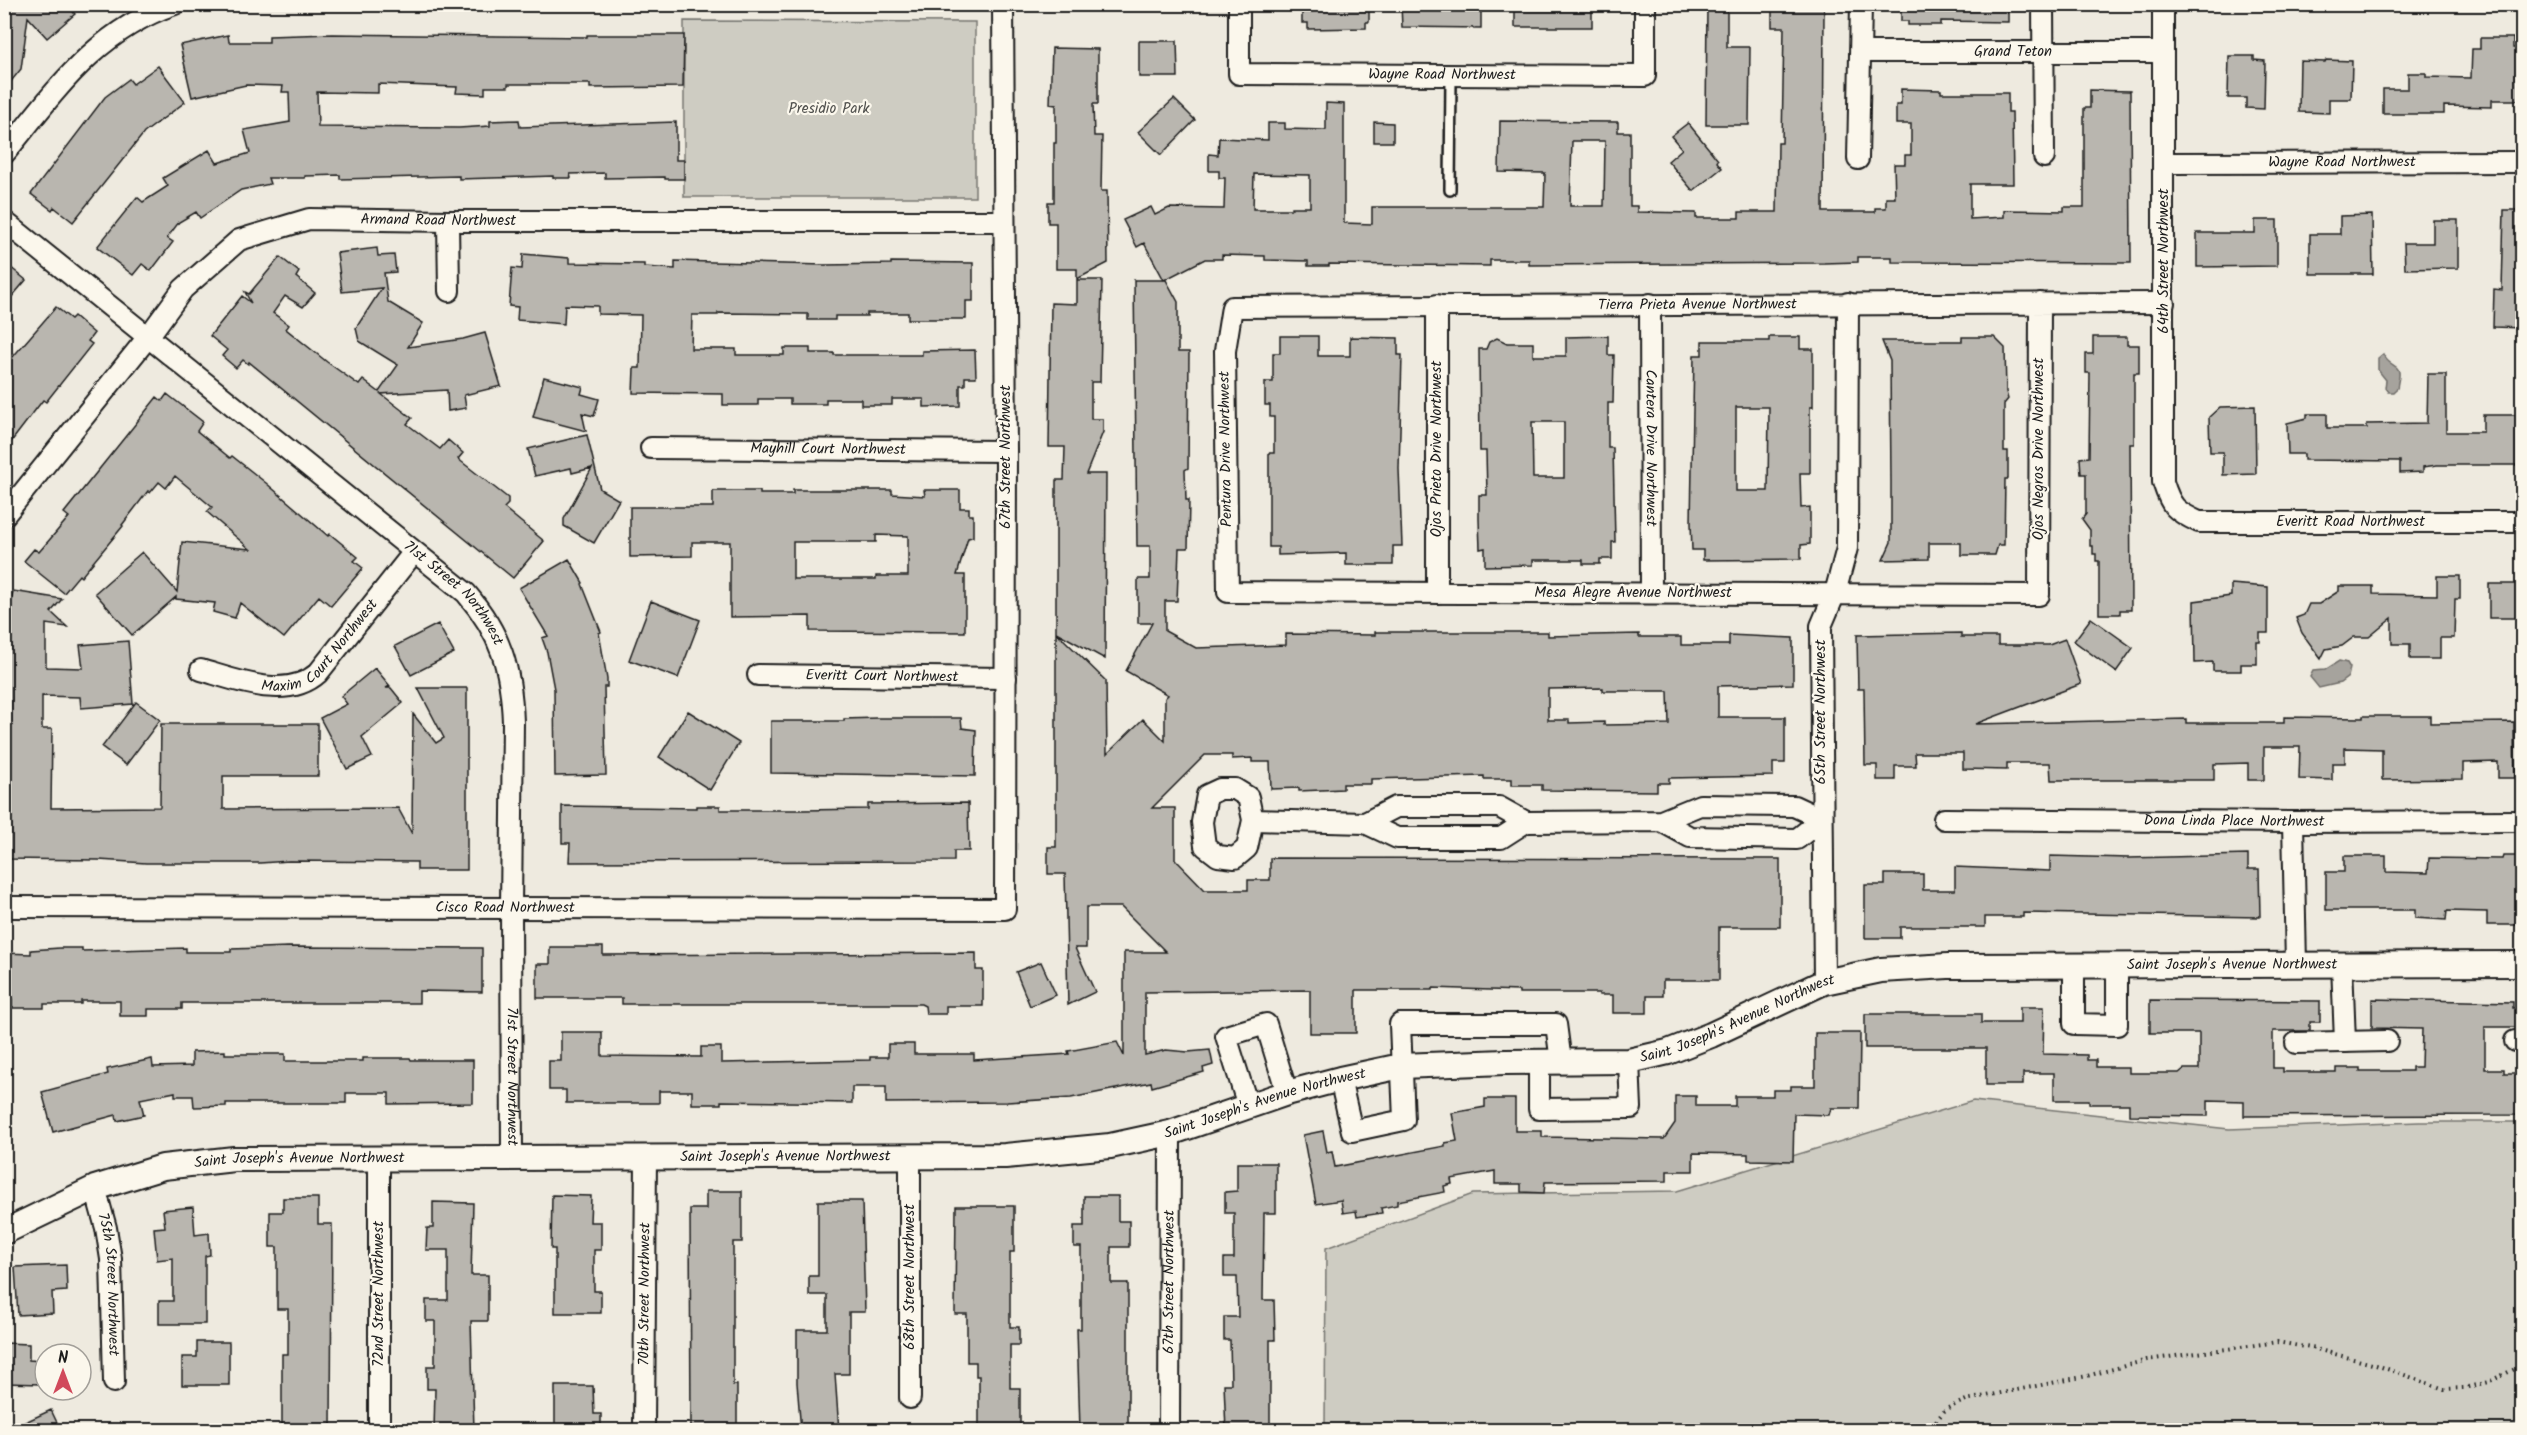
<svg xmlns="http://www.w3.org/2000/svg" width="2527" height="1435" viewBox="0 0 2527 1435" font-family="Kalam,sans-serif">
<style>
.green{fill:#ceccc2;stroke:#75746f;stroke-width:1.5}
.water{fill:#a6a39d;stroke:#6f6d69;stroke-width:1.5}
.building{fill:#b9b6af;stroke:#1c1c1c;stroke-width:1.5;fill-rule:evenodd}
.lines{fill:none;stroke-linecap:round;stroke-linejoin:round}
.service-casing{stroke:#1c1c1c;stroke-width:14}
.minor-casing{stroke:#1c1c1c;stroke-width:24}
.tertiary-casing{stroke:#1c1c1c;stroke-width:28}
.path{stroke:#1c1c1c;stroke-width:4;stroke-dasharray:1.5 4.5;stroke-linecap:butt}
.service{stroke:#fbf7ec;stroke-width:9}
.minor{stroke:#fbf7ec;stroke-width:20}
.tertiary{stroke:#fbf7ec;stroke-width:24}
.labels{text-anchor:middle;dominant-baseline:central;stroke-width:4.5;stroke-linejoin:round;paint-order:stroke}
.street-label{font-size:15px;fill:#1c1c1c;stroke:#fbf7ec}
.park-label{font-size:15px;fill:#51514e;stroke:#fbf7ec}
</style>
<rect width="100%" height="100%" fill="#eeeadf"/>
<filter id="ink" filterUnits="userSpaceOnUse"><feTurbulence type="fractalNoise" baseFrequency=".0167" numOctaves="2"/><feDisplacementMap in="SourceGraphic" scale="12" xChannelSelector="R" yChannelSelector="G"/><feConvolveMatrix kernelMatrix="1 2 1 2 8 2 1 2 1" color-interpolation-filters="sRGB"/></filter>
<g filter="url(#ink)">
<path class="green" d="M684,21L975,22V197H684Z
M1973,1101L2229,1129L2419,1122H2522V1430H1325L1326,1248L1473,1194L1677,1191Z"/>
<path class="water" d="M2383,354C2390,370 2403,361 2398,382C2396,391 2400,385 2393,392H2388L2385,388L2386,380L2378,370V358Z
M2339,661L2347,663L2350,668L2348,677L2340,683L2319,688L2310,677L2313,671L2325,670Z"/>
<path class="building" d="M4,4H66L75,14L47,38L28,17L21,69L4,90Z
M1302,4H1369V22H1366V28L1308,29V23H1302Z
M1401,4H1481V28L1402,27Z
M1515,4H1592V27H1515Z
M1707,4H1727V47H1750L1749,125H1706Z
M1772,4H1824L1823,212H1875V208H1886V198H1895L1894,164H1905V155H1911V124H1896V105H1901V89L1941,90V93H2008V112H2012L2013,184H1970V219L2004,217V210L2064,211V207H2084V108H2090V90L2130,91L2131,263L1892,262V257H1858V262L1824,263L1529,265V260H1490V266L1329,264V266H1308V261L1265,260V256L1222,255V259H1205L1164,280L1144,243L1137,247L1123,220L1151,207L1155,215L1169,208L1224,209L1225,178H1219V171H1209V154L1218,155L1219,138L1268,140V123H1285V129L1326,130V103L1344,104V223L1372,224V207H1544L1545,173L1499,172L1500,121L1618,122V132H1630V206H1637V212L1696,213V218H1739V212H1777L1778,143H1782L1784,27H1772ZM1572,141H1605L1604,206H1570ZM1254,174L1310,175V207H1292V209H1253Z
M1901,4H2008V22L1941,21V25H1908V21H1901Z
M332,34L587,37V35H684L683,87L590,88V84H508V87H485V94L456,93L457,87L378,84V93L317,92L318,127L459,128L490,126V121L519,120L520,127L676,122V160H684V179H665V177L605,178V173L570,174L571,178H553V176L459,179V176L340,179V175L305,176V178H268L270,184L241,190L200,218L196,212L179,222L167,238L173,242L151,271L142,264L133,275L97,247L137,197L143,202L168,186L163,178L209,150L217,163L250,153L244,130L290,122L289,92H282L283,86L246,85L192,97L180,45L228,35L229,42H269V36Z
M2480,38H2513V48H2523V100H2492V107L2444,106V114H2383V89H2408V73H2426V77L2471,78L2472,49H2480Z
M1139,41H1177L1178,77H1139Z
M1052,48L1098,49V104H1093L1094,136H1102L1101,191H1107L1108,263L1077,279V269H1056V223H1048V202H1054V143H1056V105L1050,104Z
M2229,56H2254V60L2265,61L2264,109L2246,108V98H2228Z
M2326,60L2352,61L2351,99H2329V113L2299,112L2300,61L2325,62Z
M158,66L185,102L144,133L73,222L54,207L52,210L31,194L105,97L129,79L133,84Z
M1174,99L1195,120L1161,155L1138,132Z
M1374,122L1393,123V142H1374Z
M1688,123L1718,160L1717,162L1722,168L1693,191L1668,161L1682,149L1671,136Z
M2504,210H2523V328L2493,327L2494,289L2502,290Z
M2372,215L2373,274H2310V234H2340V216Z
M2255,220H2277V266L2197,267V233H2255Z
M2433,220H2458V268L2405,269L2404,243H2433Z
M377,248L378,256L394,255L396,272L384,273L388,302L423,323L408,347L463,339L485,333L501,386L464,395L466,408L448,411L447,390L381,394L412,418L407,424L440,449L448,440L463,453L458,459L508,498V504L504,508L544,541L513,578L249,362L248,364L243,360L236,368L222,356L227,350L210,336L242,296L251,303L245,292L249,294L280,257L299,272L296,277L315,293L303,307L285,296L273,313L289,325L286,329L327,362L359,385L363,380L379,392L398,365L359,341L356,328L382,288L342,292L337,253Z
M523,254L569,258V263L644,264V267L675,269V261L824,265L891,264V262L973,263V301H966V319H908V313H867V316H835V320H808V314L718,313V315H692L691,349H736V355H784V348H810V353H834V355H922V351L975,350L976,377H965V385H960V406L924,407V399H892V405H861V399H826V404H790V399H758V405H723V394L633,393L634,368H640L641,315L598,314V306L565,305L564,324L517,320L518,307L509,306L512,268L522,269Z
M4,262L26,280L4,306Z
M1077,280H1102L1100,382H1091V419H1103V432L1086,474H1106L1105,659L1056,632L1106,681L1107,754L1143,719L1165,741V698L1168,695L1126,671L1152,623H1138V579H1150V546H1137L1134,280H1166L1178,302V352H1189L1188,468L1185,470L1186,500H1189L1188,548H1179L1177,601H1165V631L1196,648L1286,645V634L1375,635V632H1548V636L1639,634V637H1681V645H1729V635L1793,638V684L1718,686V717H1785V763H1773V776L1669,778V783H1657V791L1542,790V785H1512V779H1484V776L1371,779V784H1343V789L1299,791V788L1271,789L1270,762H1252V758L1232,759V755H1205L1152,808H1175V859L1205,890H1248V880H1270V858L1780,859V927H1719V980H1663V996H1647V1013H1613V995H1599V993H1519V991L1433,988V990H1356V1033H1310V990L1145,992V1055L1166,1050L1188,1052L1210,1050L1213,1065L1203,1068L1204,1072L1152,1087L1151,1082L1071,1098L1007,1102L886,1103V1087H852V1103L721,1101V1104H692V1091H659V1103H566V1090H549V1061H561V1032H602V1056L701,1057V1047H721V1063L870,1060V1057H888V1044H914V1054H974V1060L1069,1054L1068,1051L1117,1042L1124,1056V952H1166L1121,907H1086V948H1075L1095,992L1068,1005L1065,874H1048V847H1056V480H1064L1065,447H1049L1051,303L1077,304ZM1603,688V691H1668L1669,724L1604,725V722L1569,723V720H1548V689Z
M56,307L71,319L74,316L94,333L88,341L92,344L46,402L43,400L4,451V367Z
M1280,336H1318V356H1350V337L1398,338V355H1402L1399,469L1402,546H1393V565H1346V553L1278,555V547H1269V453H1274V417H1270V405H1265V382H1273V353H1280Z
M1608,336V355H1614L1613,403H1608V448H1613L1615,542H1612V559H1600V564H1583V560H1533V565L1485,566V548L1480,549L1479,519V495H1487L1486,451H1480L1479,349H1486L1489,342L1497,338L1507,343H1533V356H1566V337ZM1532,422H1564V478H1533Z
M1769,337H1800V349H1813V407H1810V473H1800L1801,508L1810,507V544L1801,545V559L1703,560V550H1692L1691,523L1694,355H1702V341H1769ZM1736,407H1769L1768,491H1736Z
M1962,337H1994L2005,348L2006,392L2008,399L2004,404V451H2008V479H2005L2004,545H1998L1995,555H1961V543H1929V559L1883,560L1891,542V482L1890,361L1882,341H1962Z
M2093,337H2127V345H2139V373H2134V444H2130L2131,610H2120V614H2099V561H2096V554H2093V546H2090V530L2082,519L2086,514V474H2081L2080,458L2089,457L2090,373H2086V354H2093Z
M2428,374H2446V432H2483V415H2523V465H2437L2423,467V472L2400,473V461L2304,460V454H2288L2287,423L2307,418V414H2327V428H2367V424L2427,423Z
M544,377L583,387L581,394L599,399L594,416L582,413L586,431L533,417Z
M167,394L203,422L197,431L230,458L232,456L266,483L328,536L330,534L358,557L354,561L363,568L331,606L319,596L284,638L240,603L235,618L213,612L215,603L176,599V597L132,635L95,593L142,552L177,592L182,542L250,549L207,512L212,507L175,476L166,488L159,482L150,493L148,491L122,525L123,526L81,577L79,575L64,593L24,561L34,549L39,552L69,517L64,513L117,447L157,397L162,401Z
M2255,406L2256,474L2223,475V452H2210L2209,417L2220,407Z
M587,435L600,489L619,500L594,543L564,526V519L592,468L572,473L571,468L535,476L528,449Z
M793,490H892V494L925,496L924,490H960V508H969V515H973V537L968,538L957,575H965V632L810,631V616L730,617V542H692V556L630,557V507H713V491H760V494H793ZM876,535L908,536V576H876V579H793V542H876Z
M569,559L583,583L582,584L601,632L599,633L607,679V687H604L606,775L555,776L554,689L547,652L542,638L548,636L519,588Z
M2437,576H2460V599H2455L2454,638H2440V659H2410V644H2392V618L2369,637H2354L2342,646L2326,649L2321,659L2302,633L2296,618L2304,615L2309,604H2319L2339,591V586H2373V594L2437,595Z
M2231,584L2268,587V633H2260V642H2257V664H2241V671H2213V662L2195,663L2194,601L2231,596Z
M2489,584H2523V618H2489Z
M13,591L62,599L51,612L67,627L46,624V667L83,668L80,645L128,641L133,704L81,708L80,697L42,696V729H52L51,808L160,807L161,724H318V776H223V809L398,808L412,834L413,714L436,743L444,738L418,688H467V870H417V862L289,861L260,863H146L99,860L4,859V634Z
M651,601L700,620L678,678L629,660Z
M2091,618L2133,648L2116,672L2074,641Z
M438,624L454,653L411,675L395,646Z
M1961,633V637H1998V645H2049L2065,639L2081,684L1975,724L2186,719V723H2284V717L2363,718V716H2430V723L2514,722L2515,778H2498V762L2463,763V779L2382,780V749L2345,748V763H2332V780L2299,779L2300,747H2264V780H2248V763L2214,764V780H2051L2050,763H2007V770L1963,769V753H1915L1916,766H1895V780H1877V765H1865L1864,689H1858L1857,635Z
M375,668L390,686L386,688H391L403,703L362,737L372,757L347,769L320,718L347,704L341,696Z
M136,702L160,720L126,765L102,747Z
M688,711L739,743L710,790L659,757Z
M877,718H961L962,728L976,730L975,776L771,773V721H844V719Z
M968,803L969,851H954V861L569,862L570,843H562V806L696,808V806H720V810H803L868,809V804Z
M2248,855V869H2259L2260,917L2023,913V917H1985V927H1900V938H1865V885H1885V874H1923V890H1955V867L2050,871V856L2129,858Z
M2344,856H2386V872L2428,873L2429,858L2502,859L2503,856H2522V925H2487V912L2447,911L2446,920L2415,918V910H2326V872H2344Z
M288,947L482,948V992L419,991V1003H182V1009H148V1016H120V1001H81V1004H44V1008H12V999H4V953L31,954V950L60,948H82V951L186,948V952H231V949Z
M550,947H603V955L976,953V970H983V1006H946V1014H926L925,1006L921,1004H622V998H537V964H550Z
M1041,962L1056,995L1030,1006L1016,972Z
M2372,999L2513,1002V1008H2523V1027H2485V1069H2504V1073H2523V1115L2244,1116V1101L2208,1100V1116L2129,1115V1104H2089V1100H2054V1073H2023V1085H1986V1048H1865V1014H1981V1023H2020V1007H2044L2043,1054L2087,1055V1060H2096V1067H2129V1073H2179L2184,1069H2199V1033H2150V1000L2320,1001V1022H2310V1031H2273V1068H2283V1072H2336V1068H2360V1071H2412V1067H2421L2422,1029L2372,1028Z
M1815,1033H1860L1859,1108H1831L1829,1115L1794,1114L1793,1161L1748,1160V1154L1693,1153V1171H1667V1181L1545,1182L1544,1193L1521,1192V1184H1495V1171L1451,1179L1452,1184L1444,1186L1445,1192L1397,1201V1205L1381,1208L1382,1213L1357,1217L1356,1211L1343,1213L1341,1200L1316,1204L1303,1135L1323,1131L1327,1152L1332,1151L1335,1167L1445,1146V1143L1457,1141L1452,1113L1485,1107V1099H1515V1131H1542V1137L1664,1139L1675,1123V1096H1696V1106H1735V1096H1773V1090H1791V1086H1815Z
M225,1051V1054H285V1061H363V1058H410L411,1060H473V1103L389,1104V1093H346V1103H226V1106L194,1107L193,1096H175V1092L140,1099L144,1115L117,1121L116,1115L53,1132L42,1092L108,1074L107,1069L152,1059L153,1067L192,1066V1052Z
M1237,1163H1276V1213H1264L1263,1300H1274L1275,1340H1270V1431H1226L1224,1384H1231L1230,1340H1224V1317H1238L1237,1277H1224V1258H1234V1213H1225V1192L1237,1191Z
M706,1191H742V1242H733V1385H737V1430H691L690,1209H706Z
M552,1195L591,1196L590,1222H601V1250H594V1291H601V1313H555V1249H551Z
M1084,1196H1118V1221H1129V1247H1111V1283H1128V1430H1080L1077,1329H1081V1247H1074V1226H1084Z
M283,1198H318V1224H332L331,1431H282V1354H288V1309H277V1247H270V1212H283Z
M818,1201H862L865,1312H849V1374H835L839,1431H801L797,1383V1330H827V1295H809V1276H818Z
M433,1202L473,1203L471,1275H488V1321H471L474,1431H434L435,1389H427V1366H435V1321H426V1300H448V1250H426L427,1228H433Z
M956,1206H1014V1252H1010V1327H1019V1345H1010V1388H1020V1431H979V1376H976V1362H967V1314H955Z
M193,1207L195,1235L209,1233L210,1255L205,1256V1324H159V1301H173V1258L157,1260L154,1228L165,1227L163,1210Z
M66,1265L67,1291L52,1292L53,1313L18,1315L15,1267Z
M197,1342H229V1385H182V1357H197Z
M4,1343L29,1344V1360L42,1361L41,1384L4,1383Z
M555,1386H593L594,1414H601V1431H555Z
M51,1410L61,1431H6Z"/>
<g class="lines">
<g class="service-casing">
<path id="service" d="M1450,190L1451,77"/>
</g>
<g class="minor-casing">
<g id="minor">
<path id="s1" d="M1239,4V74L1645,76V4"/>
<path d="M2043,4L2044,157"/>
<path id="s2" d="M2163,4V482C2171,507 2175,511 2199,522H2522"/>
<path id="s3" d="M1861,52H2163"/>
<path d="M4,154C55,92 95,31 175,4"/>
<path d="M1858,159L1861,4"/>
<path id="s4" d="M2164,163L2522,162"/>
<path id="s5" d="M4,221L466,593C501,634 511,668 513,722L511,907L512,1156"/>
<path d="M448,221L449,291"/>
<path id="s6" d="M2040,303L2039,595L1228,592L1225,351L1232,307L2164,303"/>
<path id="s7" d="M1650,304L1651,593"/>
<path d="M1437,305V593"/>
<path id="s8" d="M651,448L1006,451"/>
<path id="s9" d="M4,516L148,337L183,289L239,240L309,219L448,221H1004"/>
<path id="s10" d="M201,670C236,680 287,701 318,673L414,552"/>
<path id="s11" d="M758,675L1006,678"/>
<path d="M1220,789H1235L1248,797L1253,820L1247,848L1235,858L1218,856L1205,846L1202,822L1207,795Z"/>
<path id="s12" d="M1944,819L2293,822L2522,821"/>
<path d="M1253,820L1365,823L1397,838H1501L1526,822"/>
<path d="M2293,822L2296,965"/>
<path d="M1365,823L1396,807H1499L1526,822L1661,821L1700,805L1794,806L1822,819L1797,839L1690,837L1661,821"/>
<path id="s13" d="M4,907L1005,909L1006,451L1003,4"/>
<path d="M2342,964L2345,1042"/>
<path d="M2074,966V1024L2117,1025V965"/>
<path d="M1824,982L1821,626L1835,593L1847,548L1848,303"/>
<path d="M2515,1041H2522"/>
<path d="M2296,1043L2387,1041"/>
<path d="M1539,1062V1109L1631,1108L1629,1061"/>
<path d="M1340,1079L1352,1131L1404,1120L1400,1024H1556L1561,1062"/>
<path d="M1248,1106L1226,1036L1266,1024L1287,1093"/>
<path d="M910,1157V1398"/>
<path id="s14" d="M95,1188L106,1228L111,1259L114,1382"/>
<path d="M379,1430V1158"/>
<path id="s15" d="M644,1430L646,1156"/>
<path id="s16" d="M1169,1430L1170,1133"/>
</g>
</g>
<g class="tertiary-casing">
<g id="tertiary">
<path id="s17" d="M4,1232L95,1188L163,1167L234,1159L1005,1156L1110,1146L1170,1133L1287,1093L1340,1079L1401,1066L1505,1062L1629,1061L1668,1052L1711,1035L1824,982L1881,970L1948,966L2522,964"/>
</g>
</g>
<path class="path" d="M1928,1430L1946,1409L1966,1400L2087,1376L2147,1360L2277,1342L2316,1349L2376,1365L2444,1389L2464,1388L2488,1382L2517,1368L2522,1363
M2522,1430V1425"/>
<use href="#service" class="service"/>
<use href="#minor" class="minor"/>
<use href="#tertiary" class="tertiary"/>
</g>
</g>
<g class="labels">
<g class="street-label">
<text stroke="none"><textPath href="#s3" startOffset="152">Grand Teton</textPath></text>
<text stroke="none"><textPath href="#s1" startOffset="273">Wayne Road Northwest</textPath></text>
<text stroke="none"><textPath href="#s4" startOffset="178">Wayne Road Northwest</textPath></text>
<text stroke="none"><textPath href="#s9" startOffset="566">Armand Road Northwest</textPath></text>
<text transform="translate(2164 261) rotate(-90)">64th Street Northwest</text>
<text stroke="none"><textPath href="#s6" startOffset="1854">Tierra Prieta Avenue Northwest</textPath></text>
<text stroke="none"><textPath href="#s7" startOffset="144">Cantera Drive Northwest</textPath></text>
<text stroke="none"><textPath href="#s8" startOffset="177">Mayhill Court Northwest</textPath></text>
<text transform="translate(1226 449) rotate(-91)">Pentura Drive Northwest</text>
<text transform="translate(1437 449) rotate(-90)">Ojos Prieto Drive Northwest</text>
<text transform="translate(2039 449) rotate(-90)">Ojos Negros Drive Northwest</text>
<text transform="translate(1006 457) rotate(-90)">67th Street Northwest</text>
<text stroke="none"><textPath href="#s2" startOffset="686">Everitt Road Northwest</textPath></text>
<text x="1633" y="593">Mesa Alegre Avenue Northwest</text>
<text stroke="none"><textPath href="#s5" startOffset="585">71st Street Northwest</textPath></text>
<text stroke="none"><textPath href="#s10" startOffset="138">Maxim Court Northwest</textPath></text>
<text stroke="none"><textPath href="#s11" startOffset="124">Everitt Court Northwest</textPath></text>
<text transform="translate(1821 712) rotate(-90)">65th Street Northwest</text>
<text stroke="none"><textPath href="#s12" startOffset="290">Dona Linda Place Northwest</textPath></text>
<text stroke="none"><textPath href="#s13" startOffset="501">Cisco Road Northwest</textPath></text>
<text stroke="none"><textPath href="#s17" startOffset="2271">Saint Joseph's Avenue Northwest</textPath></text>
<text stroke="none"><textPath href="#s17" startOffset="1767">Saint Joseph's Avenue Northwest</textPath></text>
<text stroke="none"><textPath href="#s5" startOffset="1088">71st Street Northwest</textPath></text>
<text stroke="none"><textPath href="#s17" startOffset="1281">Saint Joseph's Avenue Northwest</textPath></text>
<text stroke="none"><textPath href="#s17" startOffset="795">Saint Joseph's Avenue Northwest</textPath></text>
<text stroke="none"><textPath href="#s17" startOffset="309">Saint Joseph's Avenue Northwest</textPath></text>
<text transform="translate(910 1277) rotate(-90)">68th Street Northwest</text>
<text stroke="none"><textPath href="#s16" startOffset="148">67th Street Northwest</textPath></text>
<text stroke="none"><textPath href="#s14" startOffset="98">75th Street Northwest</textPath></text>
<text stroke="none"><textPath href="#s15" startOffset="136">70th Street Northwest</textPath></text>
<text transform="translate(379 1294) rotate(-90)">72nd Street Northwest</text>
</g>
<g class="park-label">
<text x="829" y="109">Presidio Park</text>
</g>
</g>
<rect width="2527" height="1435" fill="none" stroke="#fbf7ec" stroke-width="24"/>
<rect x="12" y="12" width="2503" height="1411" fill="none" stroke="#1c1c1c" stroke-width="2" filter="url(#ink)"/>
<g transform="translate(63 1372)"><circle r="28" fill="#fbf7ec" stroke="#a29f99" stroke-width="1.5"/>
<path d="M0-4.5L10 22L0 15L-10 22Z" fill="#d1495b"/>
<text y="-9" font-size="16" font-weight="bold" text-anchor="middle" fill="#1c1c1c">N</text>
</g>
</svg>
